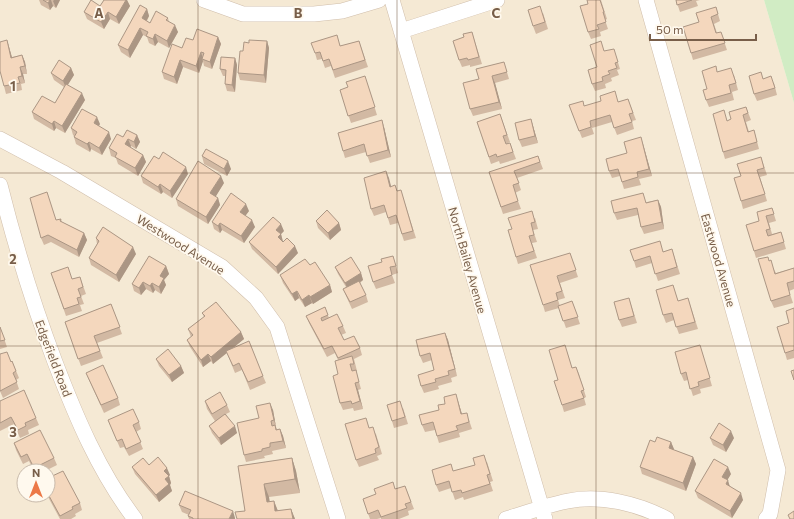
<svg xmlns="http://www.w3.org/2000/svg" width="794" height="519" viewBox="0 0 794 519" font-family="Commissioner,sans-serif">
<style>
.residential{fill:#f5e9d4;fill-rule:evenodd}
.green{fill:#d1ecc4}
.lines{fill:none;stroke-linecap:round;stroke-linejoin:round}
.minor-casing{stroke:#d0beab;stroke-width:16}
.minor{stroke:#fff;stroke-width:15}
.wall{fill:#d2b9a3}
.shaded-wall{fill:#ab9684}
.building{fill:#f4d7bd;stroke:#ab9684}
.grid{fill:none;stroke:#785e49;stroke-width:1;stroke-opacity:0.55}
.labels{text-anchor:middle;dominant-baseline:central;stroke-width:3.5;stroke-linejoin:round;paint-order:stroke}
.street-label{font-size:12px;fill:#785e49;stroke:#fff9ee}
.grid-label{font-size:13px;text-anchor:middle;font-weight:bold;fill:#785e49;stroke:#fff9ee;stroke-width:3.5;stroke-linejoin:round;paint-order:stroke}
</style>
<rect width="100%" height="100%" fill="#fdf6e6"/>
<path class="residential" d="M0,0H764L794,103V519H0ZM24,471H48V495H24Z"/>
<path class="green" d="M764,0H794V103Z"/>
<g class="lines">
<g class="minor-casing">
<path id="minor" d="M204,0L243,14H314L342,11L379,0
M392,0L545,519
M646,0L778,470L770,514L766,519
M401,31L497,0
M0,139L62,172L222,267L256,298L277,327L338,519
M0,185C15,245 33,304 55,362C76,417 99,472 135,519
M506,519C526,513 547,505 568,501C600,494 639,504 667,519"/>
</g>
<use href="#minor" class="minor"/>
</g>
<path class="wall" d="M39,0H60L56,8L53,6L50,10L41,5Z
M104,0H127L130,6L119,24L110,19L104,29L87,19L84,12L100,6Z
M587,0H601L607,19L605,20L608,29L600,32L601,36L591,39L588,32V4Z
M676,0H700L696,1L698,6L680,12Z
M716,7L720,21L714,24L717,33L721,32L727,50L693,60L691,53L699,22Z
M147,9L149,16L147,21L150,23L168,18L169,22L178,32L169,48L158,42L155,46L149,43L147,37L143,35L130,58L121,52L118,45Z
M543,13L548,29L536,34L533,26Z
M472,32L482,64L470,67V65L462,67L459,60L464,37Z
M218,37L221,44L212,69L204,66L203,61L199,73L183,67L177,84L164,79L162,72L182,48Z
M7,40L12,57L22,55L25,62L27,74H23L25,83L21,84L22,90L6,94L4,86Z
M267,41L269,48L266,83L240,80L238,73L243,51L249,43Z
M359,41L368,67L335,78L331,66L325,68L322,59L317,60L315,53L341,46Z
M605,51L616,56L620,69L617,70L619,75L611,78L612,81L605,84L606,88L595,91L592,84L597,67Z
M235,58L237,65L235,92L227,91L225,84V76H223L220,69Z
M71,68L74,75L67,85L85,100L65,133L56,128L54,131L34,119L32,112L55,103L64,87L54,80L51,73Z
M506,69L509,79L495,83L502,109L473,116L470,109L479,79Z
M718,72L734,75L738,90L732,92L734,100L709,107L706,100L707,89Z
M764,79L774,83L777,95L757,101L754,94Z
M367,83L377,115L351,123L340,90Z
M628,99L636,120L632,121L634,129L617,135L612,122L592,128L594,134L582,138L569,105L585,106L618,102Z
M746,107L751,120L746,122L749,132L754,130L759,149L725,159L723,152L728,121L731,119Z
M500,114L510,142L506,144L510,143L516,159L500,164L499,161L491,164L477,122Z
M531,119L538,143L522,147L519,140Z
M100,124L99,126L111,139L102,155L91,149L90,152L76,144L74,137V136L73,135L71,128Z
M384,127L391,157L370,163L366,152L345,158L343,151Z
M137,135L140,142L136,149L131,146L130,147L143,155L146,162L138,176L118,164L116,158L111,156L109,148L123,137Z
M643,144L652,176L639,179L641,185L624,189L620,176L612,178L609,171L627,153Z
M202,156L231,169L227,176L204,164Z
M538,156L543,169L517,178L521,190L515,193L521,209L503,214L489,172Z
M761,157L767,175L760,177L767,201L743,209L741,201V176Z
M386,171L391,187L397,191L403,197L416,238L404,241L398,223L390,225L386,212L374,216L371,209Z
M188,174L172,198L163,192L161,194L143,183L141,176Z
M224,183L215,197L218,198L220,205L208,224L178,206L176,199Z
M658,200L661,207L664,229L644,234L641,227L638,215L617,220L614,213L647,202Z
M772,208L776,221L769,223L772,234L781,232L786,249L756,258L754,251L759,221Z
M249,211L245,216L255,227L244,243L222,230L220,233L214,229L212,222Z
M535,218L538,229L533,230L537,242L532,243L537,258L518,264L516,257L512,229Z
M61,219L62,222L84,233L87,240L79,257L51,242L44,245L41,238L56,220Z
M316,221L339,223L341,230L330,240L318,228Z
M284,231L281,234L283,242L298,253L278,274L252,249L249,242Z
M96,238L136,254L119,282L91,265L89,258L97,244Z
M672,249L680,274L658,281L652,263L636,268L634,261Z
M570,253L578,277L560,283L565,298L558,300L560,306L572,301L580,324L566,328L559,308L545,312L543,305Z
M393,256L398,273L392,275L395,283L376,289L373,282L382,262Z
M769,261L776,273L794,268V289L789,291L793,303L774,308L771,301Z
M310,265L330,285L332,292L313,304L312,303L305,307L299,298L295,301L283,283L280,275Z
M166,266L169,274L164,280L166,285L161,294L155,290L153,293L146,289L141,295L134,291L132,284Z
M335,267L361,273L363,280L360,283L366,295L368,302L352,309L346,296L343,289L346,287L338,274Z
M51,273L72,279L80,277L86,294L81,296L84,304L80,305L82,311L66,316Z
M673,285L678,301L688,298L698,329L679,334L674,320L666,323L663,315Z
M629,298L637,323L622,327L619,320Z
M111,304L122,334L97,343L103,358L81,366L65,322Z
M325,307L329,318L343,326L346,333L341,335L344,340L360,348L362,355L354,359L357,371H356L361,389L358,390L363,409L354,411L353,408L343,410L340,403L338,360L335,353L327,357L309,323L306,316Z
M794,308V358L787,360L785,353L789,323Z
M202,313L241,332L244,339L233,348L263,376L266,383L250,390L242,370L235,373L227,353L213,364L211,361L203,367L190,347L187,340L191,337L188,329L204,317Z
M0,327L7,347L0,349Z
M445,333L448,340L457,376L451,378L452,382L438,386L439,389L424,393L421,386L434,370L432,360L423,363L420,356Z
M700,345L712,386L700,389L701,393L693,396L688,380L684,381L681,374Z
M567,352L572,368L576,367L579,374L586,397L584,398L586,405L564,412L562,405L558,380Z
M156,359L181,366L184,373L172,382L159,366Z
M12,361L19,378L16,380L19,389L3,398L0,391L11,362Z
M86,373L118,398L120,405L104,413L89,380Z
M0,401L36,418L39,425L28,430L29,434L20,438L14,424L0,431Z
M205,401L227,405L230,412L226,414L237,433L221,445L212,433L209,426L215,421L207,409Z
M458,401L462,414L469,420L472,429L459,433L460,437L439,443L435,430L425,432L422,425L439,410Z
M403,408L408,424L394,428L392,421Z
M273,410L276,427L277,429H280L283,436L286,448L272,451L273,454L264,456L265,458L246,462L244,455L259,418Z
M108,420L139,422L141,429L136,432L143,449L129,456L124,447L120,448Z
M369,428L376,434L382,454L377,456L379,460L359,467L356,460Z
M710,438H734L726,452L713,445Z
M655,442H671L674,450L693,457L696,464L686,491L642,474L640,467Z
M14,443L54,458L57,465L45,471H34L29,461L23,464L16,450Z
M292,458L296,471L300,493L269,497V501H274L278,511L291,509L295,519H237L245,511L238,466Z
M487,462L493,481L490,482L493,491L464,500L463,497L455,500L451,488L439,492L436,485L453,471Z
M149,465L170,475L169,476L171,483L170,485L172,491L159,502L135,474L132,467Z
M731,474L727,480L730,486L743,500L732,518L698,498L695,491Z
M48,478L80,503L82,510L75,514L76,516L71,519H60L47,495H48Z
M405,486L414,509L408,511L409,515L399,519H381V518L377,519H370L363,499L396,489Z
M179,505L235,518V519H189L188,516L189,515L182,512Z"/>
<path class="shaded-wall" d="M50,0H51L53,6L50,10L48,3Z
M54,0H60L56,8L53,1Z
M126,0H127L130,6L119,24L116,17Z
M147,9L149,16L144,25L142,18Z
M108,12L110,19L104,29L101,22Z
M175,25L178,32L169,48L167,41Z
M140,28L143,35L130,58L128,50Z
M155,34L158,42L155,46L153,39Z
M218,37L221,44L212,69L210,62Z
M7,40L9,47L14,65L11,58Z
M267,41L269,48L266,83L264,75Z
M201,52L203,59H202L203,61L199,73L196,66Z
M22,55L25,62L27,74L25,66Z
M235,58L237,65L235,92L232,85Z
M180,60L183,67L177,84L174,77Z
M20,67L23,74L25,83L22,76Z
M71,68L74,75L66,88L63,81Z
M492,76L495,83L502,109L499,102Z
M82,93L85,100L65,133L62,126Z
M97,117L100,124L96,130L94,123Z
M531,119L533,126L538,143L535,136Z
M382,120L384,127L391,157L388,150Z
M54,121L56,128L54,131L52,124Z
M109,132L111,139L102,155L99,148Z
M137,135L140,142L136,149L134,142Z
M641,137L643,144L652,176L649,169Z
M128,139L131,146L128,152L125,144Z
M89,142L91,149L90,152L87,144Z
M143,155L146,162L138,176L135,168Z
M228,161L231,169L227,176L224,169Z
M186,167L188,174L172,198L170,191Z
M386,171L389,178L393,194L390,187Z
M221,176L224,183L213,201L210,193Z
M160,184L163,192L161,194L158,187Z
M218,198L220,205L208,224L206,217Z
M658,200L661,207L664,229L662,222Z
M246,204L249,211L243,219L240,212Z
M252,220L255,227L244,243L241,236Z
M220,223L222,230L220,233L218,226Z
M339,223L341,230L330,240L328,233Z
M281,224L284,231L278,237L276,230Z
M84,233L87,240L79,257L77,250Z
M281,234L283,242L278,237Z
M295,246L298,253L278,274L276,267Z
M133,247L136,254L119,282L116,275Z
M166,266L169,274L164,280L166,285L161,294L159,287L160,276Z
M361,273L363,280L348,290L345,283Z
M143,282L146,289L141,295L139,288Z
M152,283L155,290L153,293L150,286Z
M330,285L332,292L313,304L310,297Z
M297,291L299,298L295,301L292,294Z
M309,295L312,303L305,307L302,300Z
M241,332L244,339L213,364L211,357Z
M445,333L448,340L457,376L455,369Z
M208,354L211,361L203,367L201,360Z
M181,366L184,373L172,382L169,375Z
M355,383L358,390L363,409L360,401Z
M456,394L458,401L464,421L461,414Z
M270,403L273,410L276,427L274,420Z
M235,426L237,433L221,445L219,438Z
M280,429L283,436L286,448L283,441Z
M731,431L734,438L726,452L723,445Z
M671,442L674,449L672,455L669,448Z
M693,457L696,464L686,491L683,483Z
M292,458L296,471L300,493L295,479Z
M728,467L731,474L725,484L722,477Z
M167,468L170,475L167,478L164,471Z
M169,476L171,483L170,485L172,491L159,502L156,495L165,479Z
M728,480L730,488L726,484Z
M264,484L269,497L272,515L267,502Z
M741,493L743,500L732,518L730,511Z
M274,501L279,514L275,511Z
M291,509L295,519H293Z
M233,511L235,518V519H229Z"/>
<path class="building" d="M43,0H50L48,3Z
M91,0L100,6L104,0H126L116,17L108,12L101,22L84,12Z
M587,0H600L604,12H603L606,22L597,25L599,29L588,32L580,6L588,4Z
M676,0H692L677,5Z
M140,5L147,9L142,18L150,23L156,11L168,18L166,20L175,25L167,41L155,34L153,39L146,36L148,32L140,28L128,50L118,45Z
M540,6L545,22L533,26L528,10Z
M716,7L718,14L711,17L716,33L721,32L725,43L691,53L683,27L699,22L696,13Z
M197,29L218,37L210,62L202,59L204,53L201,52L196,66L180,60L174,77L162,72L172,44L182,48L186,38L193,40Z
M472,32L479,57L468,60L467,58L459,60L453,41L464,37L463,34Z
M337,35L340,46L359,41L365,60L333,70L329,59L323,61L320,52L315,53L311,43Z
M7,40L11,58L22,55L25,66L20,67L22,76L18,77L20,83L4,86L0,71V42Z
M249,40L267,41L264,75L238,73L240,51H243L244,42L249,43Z
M601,41L604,51L614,49L618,62L615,63L617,68L608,71L610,74L602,77L603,81L592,84L588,70L597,67L590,45Z
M221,57L235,58L232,85L225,84L226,70L220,69Z
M59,60L71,68L63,81L51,73Z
M504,62L507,72L492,76L499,102L470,109L463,83L479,79L476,69Z
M716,66L717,72L731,68L736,83L729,85L731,93L706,100L703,90L707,89L702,71Z
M761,72L763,79L771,76L775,88L754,94L749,76Z
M365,76L375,107L348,116L340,90L348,87L346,82Z
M66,84L82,93L62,126L54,121L52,124L32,112L42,96L55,103Z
M615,91L618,102L628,99L633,113L629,114L632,122L614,128L610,115L590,121L591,127L579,131L569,105L583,101L584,106L601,101L600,96Z
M746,107L748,113L743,115L748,132L754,130L757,142L723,152L713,114L724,110L727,121L731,119L729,112Z
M82,109L97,117L94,123L109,132L99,148L89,142L87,144L74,137L77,132L71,128Z
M500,114L507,135L503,136L506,144L510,143L513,152L497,157L496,154L489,157L477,122Z
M531,119L535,136L519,140L515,123Z
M382,120L388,150L367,156L364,144L343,151L338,133Z
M127,130L137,135L134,142L128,139L125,144L143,155L135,168L115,157L117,153L109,148L117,134L123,137Z
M641,137L649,169L637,172L638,177L622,182L618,169L609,171L606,159L627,153L624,142Z
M206,149L228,161L224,169L202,156Z
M163,152L186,167L170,191L160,184L158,187L141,176L154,156L159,159Z
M538,156L540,162L514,171L519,183L513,185L518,201L501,207L489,172Z
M761,157L764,168L757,170L765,194L741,201L734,178L741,176L737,164Z
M198,161L221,176L210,193L218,198L206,217L176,199Z
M386,171L390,187L395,185L397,191L401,190L413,231L402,234L396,215L388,218L384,205L371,209L364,178Z
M47,192L56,220L61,219L60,221L84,233L77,250L48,235L41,238L30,198Z
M231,193L246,204L240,212L252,220L241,236L220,223L218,226L212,222Z
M643,193L646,203L658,200L662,222L641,227L637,208L614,213L611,201Z
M772,208L774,214L766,216L770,229L766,230L768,236L781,232L784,242L754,251L746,225L759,221L757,212Z
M327,210L339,223L328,233L316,221Z
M532,211L535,222L531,223L534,235L529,236L534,251L516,257L508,230L512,229L508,218Z
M273,217L281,224L276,230L281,234L278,237L283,242L287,238L295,246L276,267L249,242Z
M103,227L133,247L116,275L89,258L99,241L96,238Z
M660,241L663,252L672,249L677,267L655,274L650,256L634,261L630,250Z
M570,253L576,270L557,276L562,291L556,293L558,300L543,305L530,265Z
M149,256L166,266L160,276L164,278L159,287L152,283L150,286L143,282L139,288L132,284Z
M393,256L396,266L390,267L392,275L373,282L368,266L382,262L381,259Z
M351,257L361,273L345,283L335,267Z
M768,257L769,261L771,260L775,274L794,268V281L787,283L790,295L771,301L758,259Z
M305,259L310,265L315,262L330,285L310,297L309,295L302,300L297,291L292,294L280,275Z
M68,267L72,279L80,277L83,287L78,289L81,297L77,298L79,304L64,309L51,273Z
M359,281L366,295L350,302L343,289Z
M673,285L678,301L688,298L695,322L676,327L672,313L663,315L656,290Z
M629,298L634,316L619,320L614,302Z
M572,301L578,317L563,321L558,306Z
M216,302L241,332L211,357L208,354L201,360L187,340L193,335L188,329L205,316L202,313Z
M111,304L120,327L94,336L100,351L78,359L65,322Z
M325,307L328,315L321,318L322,321L337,314L343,326L338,328L344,340L354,336L360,348L338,358L332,346L324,349L306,316Z
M794,308V350L785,353L777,327L789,323L786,311Z
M0,327L5,340L0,341Z
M445,333L455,369L448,371L449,375L435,379L436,382L421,386L418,375L434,370L430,353L420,356L416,340Z
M249,341L263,376L248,382L239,363L233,366L226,351Z
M565,345L572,368L576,367L584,390L581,391L584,398L562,405L554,381L558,380L549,350Z
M700,345L710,378L698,382L699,386L690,389L686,372L681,374L675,352Z
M168,349L181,366L169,375L156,359Z
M7,352L11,362L12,361L16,371L13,373L17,382L0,391V354Z
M352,356L354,364H350L352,371L356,370L359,382L355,383L360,401L352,404L351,401L340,403L333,376L338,374L335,361Z
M103,365L118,398L101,405L86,373Z
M794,370V380L791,371Z
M24,390L36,418L25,423L26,426L18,430L11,417L0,423V401Z
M220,392L227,405L212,414L205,401Z
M456,394L461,414L467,413L469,422L456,426L458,430L437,436L433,422L422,425L419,415L439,410L438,405L445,404L444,397Z
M400,401L405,417L392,421L387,405Z
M270,403L274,420L271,421L272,426L275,425L276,430L280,429L283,441L270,443V447L262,449V451L244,455L237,423L259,418L256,406Z
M133,409L139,422L133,425L141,442L126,449L122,439L117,441L108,420Z
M225,414L235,426L219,438L209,426Z
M366,418L369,428L373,427L379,447L375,449L376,453L356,460L345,424Z
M719,423L731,431L723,445L710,438Z
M40,430L54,458L34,468L27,454L21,457L14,443Z
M657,437L671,442L669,448L693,457L683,483L640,467L650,440L655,442Z
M484,455L490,474L487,475L490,484L462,493L461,490L452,492L449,481L436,485L432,470L451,464L453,471L475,465L473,458Z
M158,457L167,468L164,471L169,476L165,479L169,484L156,495L132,467L143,458L149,465Z
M292,458L295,479L264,484L267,502L274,501L275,511L291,509L293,519H237L235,512L245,511L238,466Z
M714,459L728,467L722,477L728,480L726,484L741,493L730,511L695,491Z
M63,471L80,503L72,507L73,509L60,516L48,494V478Z
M393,482L395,489L405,486L411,502L405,504L407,508L381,517L378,510L368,514L363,499L376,494L374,489Z
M185,491L233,511L229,519H193V518L188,516L191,510L179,505Z
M794,511V519H790L788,515Z"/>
<path class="grid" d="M198,0V519M397,0V519M596,0V519M0,173H794M0,346H794"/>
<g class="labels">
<g class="street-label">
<text transform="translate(181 244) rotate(32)">Westwood Avenue</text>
<text transform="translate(468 260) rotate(74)">North Bailey Avenue</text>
<text transform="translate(719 260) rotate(74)">Eastwood Avenue</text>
<text transform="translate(54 358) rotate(69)">Edgefield Road</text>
</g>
</g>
<g class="grid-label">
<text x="99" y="18">A</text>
<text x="298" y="18">B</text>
<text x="496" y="18">C</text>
<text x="13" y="91">1</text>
<text x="13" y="264">2</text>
<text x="13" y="437">3</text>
</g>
<g transform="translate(36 483)"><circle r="19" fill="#fff9ee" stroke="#c9bbac"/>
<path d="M0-3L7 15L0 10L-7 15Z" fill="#ec7846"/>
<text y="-6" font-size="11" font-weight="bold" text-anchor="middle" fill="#785e49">N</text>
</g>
<path d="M650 34v6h106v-6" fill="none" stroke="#785e49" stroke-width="2"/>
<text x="656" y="34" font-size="12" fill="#785e49" stroke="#fff9ee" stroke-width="3" paint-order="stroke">50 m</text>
</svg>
